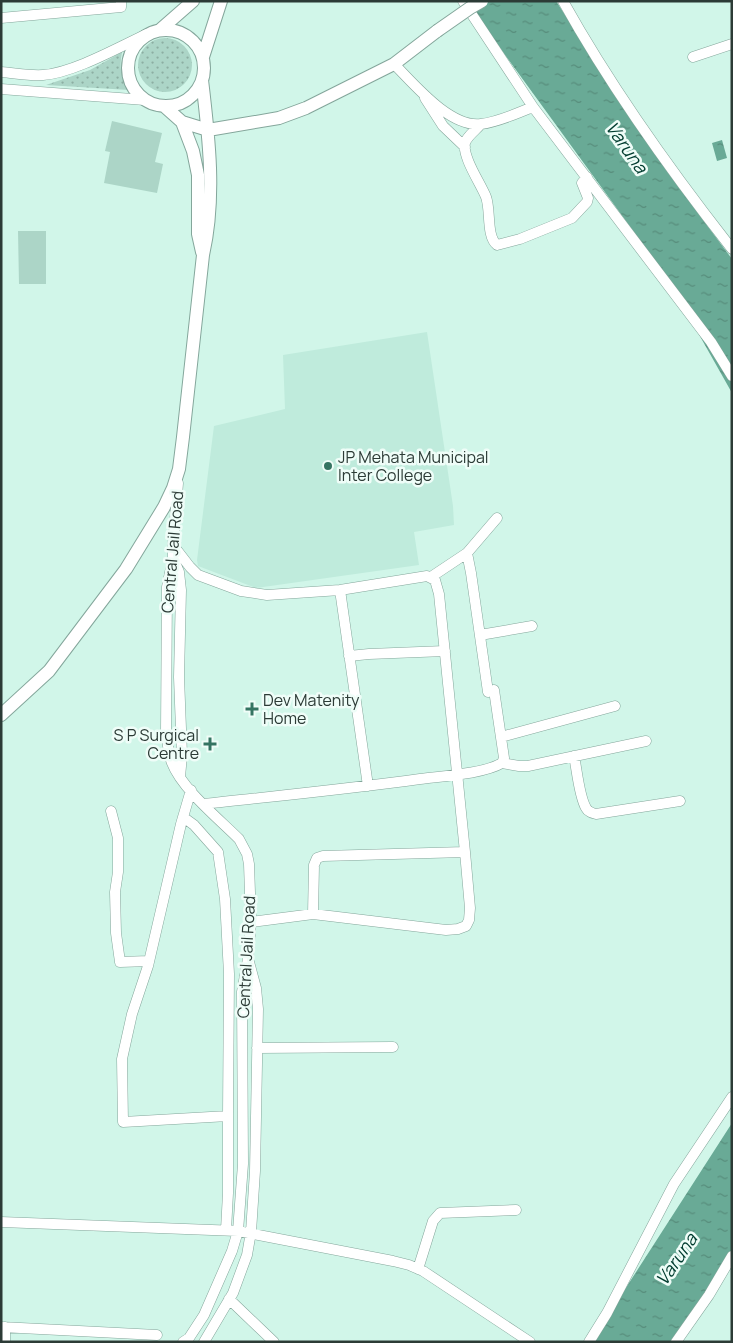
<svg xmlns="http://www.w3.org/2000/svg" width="733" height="1343" viewBox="0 0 733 1343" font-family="Manrope,sans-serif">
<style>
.built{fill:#bfebdc}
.grass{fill:url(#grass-dots)}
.green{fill:#acd5c7}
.water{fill:url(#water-ripples)}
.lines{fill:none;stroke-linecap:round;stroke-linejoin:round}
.minor-casing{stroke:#84a69b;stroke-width:11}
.major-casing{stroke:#84a69b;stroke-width:14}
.minor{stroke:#fff;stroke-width:10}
.major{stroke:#fff;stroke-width:12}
.major-bridge-casing{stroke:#84a69b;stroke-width:14;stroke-linecap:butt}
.major-bridge{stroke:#fff;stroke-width:12}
.poi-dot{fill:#357462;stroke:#effdf8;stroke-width:2}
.labels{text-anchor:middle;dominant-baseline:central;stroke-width:5;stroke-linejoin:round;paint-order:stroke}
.poi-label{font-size:16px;fill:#2c3b36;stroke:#effdf8;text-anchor:start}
.street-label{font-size:16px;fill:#2c3b36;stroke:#effdf8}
.water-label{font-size:18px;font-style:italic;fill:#003c2f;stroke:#effdf8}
</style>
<defs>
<pattern id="grass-dots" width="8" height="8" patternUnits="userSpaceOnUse" patternTransform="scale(1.25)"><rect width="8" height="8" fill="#acd5c7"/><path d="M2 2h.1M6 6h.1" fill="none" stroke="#8caea2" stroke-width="1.8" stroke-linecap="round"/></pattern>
<pattern id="water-ripples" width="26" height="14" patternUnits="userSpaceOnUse" patternTransform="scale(1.25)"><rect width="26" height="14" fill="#69aa96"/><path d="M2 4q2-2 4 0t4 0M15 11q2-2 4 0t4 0" fill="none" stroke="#578c7b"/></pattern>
</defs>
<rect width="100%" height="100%" fill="#d1f6e9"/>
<path class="built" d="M427,332L453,506L454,525L414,532L419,565L256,588L198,566L197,560L214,426L285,409L283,355Z"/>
<path class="grass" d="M138 65a27 27 0 1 1 54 0a27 27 0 1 1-54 0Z
M122,52C119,69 121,76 129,90L46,85L90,70Z"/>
<path class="green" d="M112,121L162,133L155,162L163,164L157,193L104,183L110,152L105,151Z
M18,231H46V284H19Z"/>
<path class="water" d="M468,1H556L666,170L732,259V393L666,276L505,55Z
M722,140L727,158L717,161L712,143Z
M732,1123V1255L670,1342H591Z"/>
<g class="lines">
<g class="minor-casing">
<path id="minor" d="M463,1L533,107L711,342L732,376
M563,1C612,89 670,170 732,249
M1,18L121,7V1
M693,57L732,44
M394,64C414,84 450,128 481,124C499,122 517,113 533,107
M1,72C15,73 29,76 43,75C73,73 119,47 147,34
M1,89L145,100
M425,98L443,126L465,147
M480,125C476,130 467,136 465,143C462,157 481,184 486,197C491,210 486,236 497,245L520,239L572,218L587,202L588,198L582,183L587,177
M178,483L173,545V558L167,587L166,732C168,743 168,754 172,763C182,789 219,819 239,839L247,854L249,864L251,922L248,959L242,992L243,1164L238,1231L232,1251L204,1315L189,1338L183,1342
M173,545L190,567L198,575L241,591L267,595L340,590L427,576L435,580L439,594L465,852L470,908L469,920L466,926L458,929L446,930L313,914L251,922
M467,553L471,573L488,692
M173,558L179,572L181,590L179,677L182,755L180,777
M431,577L467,553L497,518
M340,590L368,786
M480,635L532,626
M349,656L369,654L445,651
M501,737L615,706
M574,756C577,770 579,796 586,808C588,812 592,813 596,814L680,801
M502,763L519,766H528L646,741
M191,790L181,824L148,966L132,1014L122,1059L123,1122L228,1116V1193L226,1230
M204,804C276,796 348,789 420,779C443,776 483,774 502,763L504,758L494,690
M111,811L118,838V872L115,892L116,933L120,962L149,961
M183,817L194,825L218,852L225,899L229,974L228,1116
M313,914L314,865L317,858L323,856L465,852
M257,1048L393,1047
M1,1222L238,1231L393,1261L409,1265L423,1271L530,1342
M418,1269L433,1221L440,1213L516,1210
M229,1299L274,1342
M1,1327L157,1335
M5,1327V1342
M204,1342L233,1293L247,1255L251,1232L255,1171L258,1009L256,988L249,962
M589,1342L607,1313L674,1184L732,1097
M676,1342L709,1295L732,1256"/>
</g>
<g class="major-casing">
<path id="major" d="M161,29L193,1
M128 68a38 38 0 1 1 76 0a38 38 0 1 1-76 0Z
M203,57L221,1
M164,106L182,122L193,151L198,175V234L202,252
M182,122L208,130L279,118L306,108L394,64L437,31
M1,715L49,671L126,569L164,507L173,488L179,469L183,437L203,255C216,198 209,138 202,80"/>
</g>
<use href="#minor" class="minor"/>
<use href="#major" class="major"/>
<g class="major-bridge-casing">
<path id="major-bridge" d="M437,31L470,8L482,1"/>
</g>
<use href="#major-bridge" class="major-bridge"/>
</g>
<g class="poi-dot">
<circle cx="328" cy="466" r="5"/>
<path d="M249.5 701.5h5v5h5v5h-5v5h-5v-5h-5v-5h5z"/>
<path d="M207.5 736.5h5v5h5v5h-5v5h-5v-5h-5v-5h5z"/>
</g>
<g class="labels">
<g class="poi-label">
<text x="338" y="457">JP Mehata Municipal<tspan x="338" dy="18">Inter College</tspan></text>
<text x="263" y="700">Dev Matenity<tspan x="263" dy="18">Home</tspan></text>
<text x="199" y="735" text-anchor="end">S P Surgical<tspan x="199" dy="18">Centre</tspan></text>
</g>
<g class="street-label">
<text transform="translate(172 552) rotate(-85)">Central Jail Road</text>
<text transform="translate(246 957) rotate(-87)">Central Jail Road</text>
</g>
<g class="water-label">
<text transform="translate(627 147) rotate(55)">Varuna</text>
<text transform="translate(676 1259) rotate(-56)">Varuna</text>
</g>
</g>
<rect width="733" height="1343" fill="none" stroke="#2c3b36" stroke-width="5"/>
</svg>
